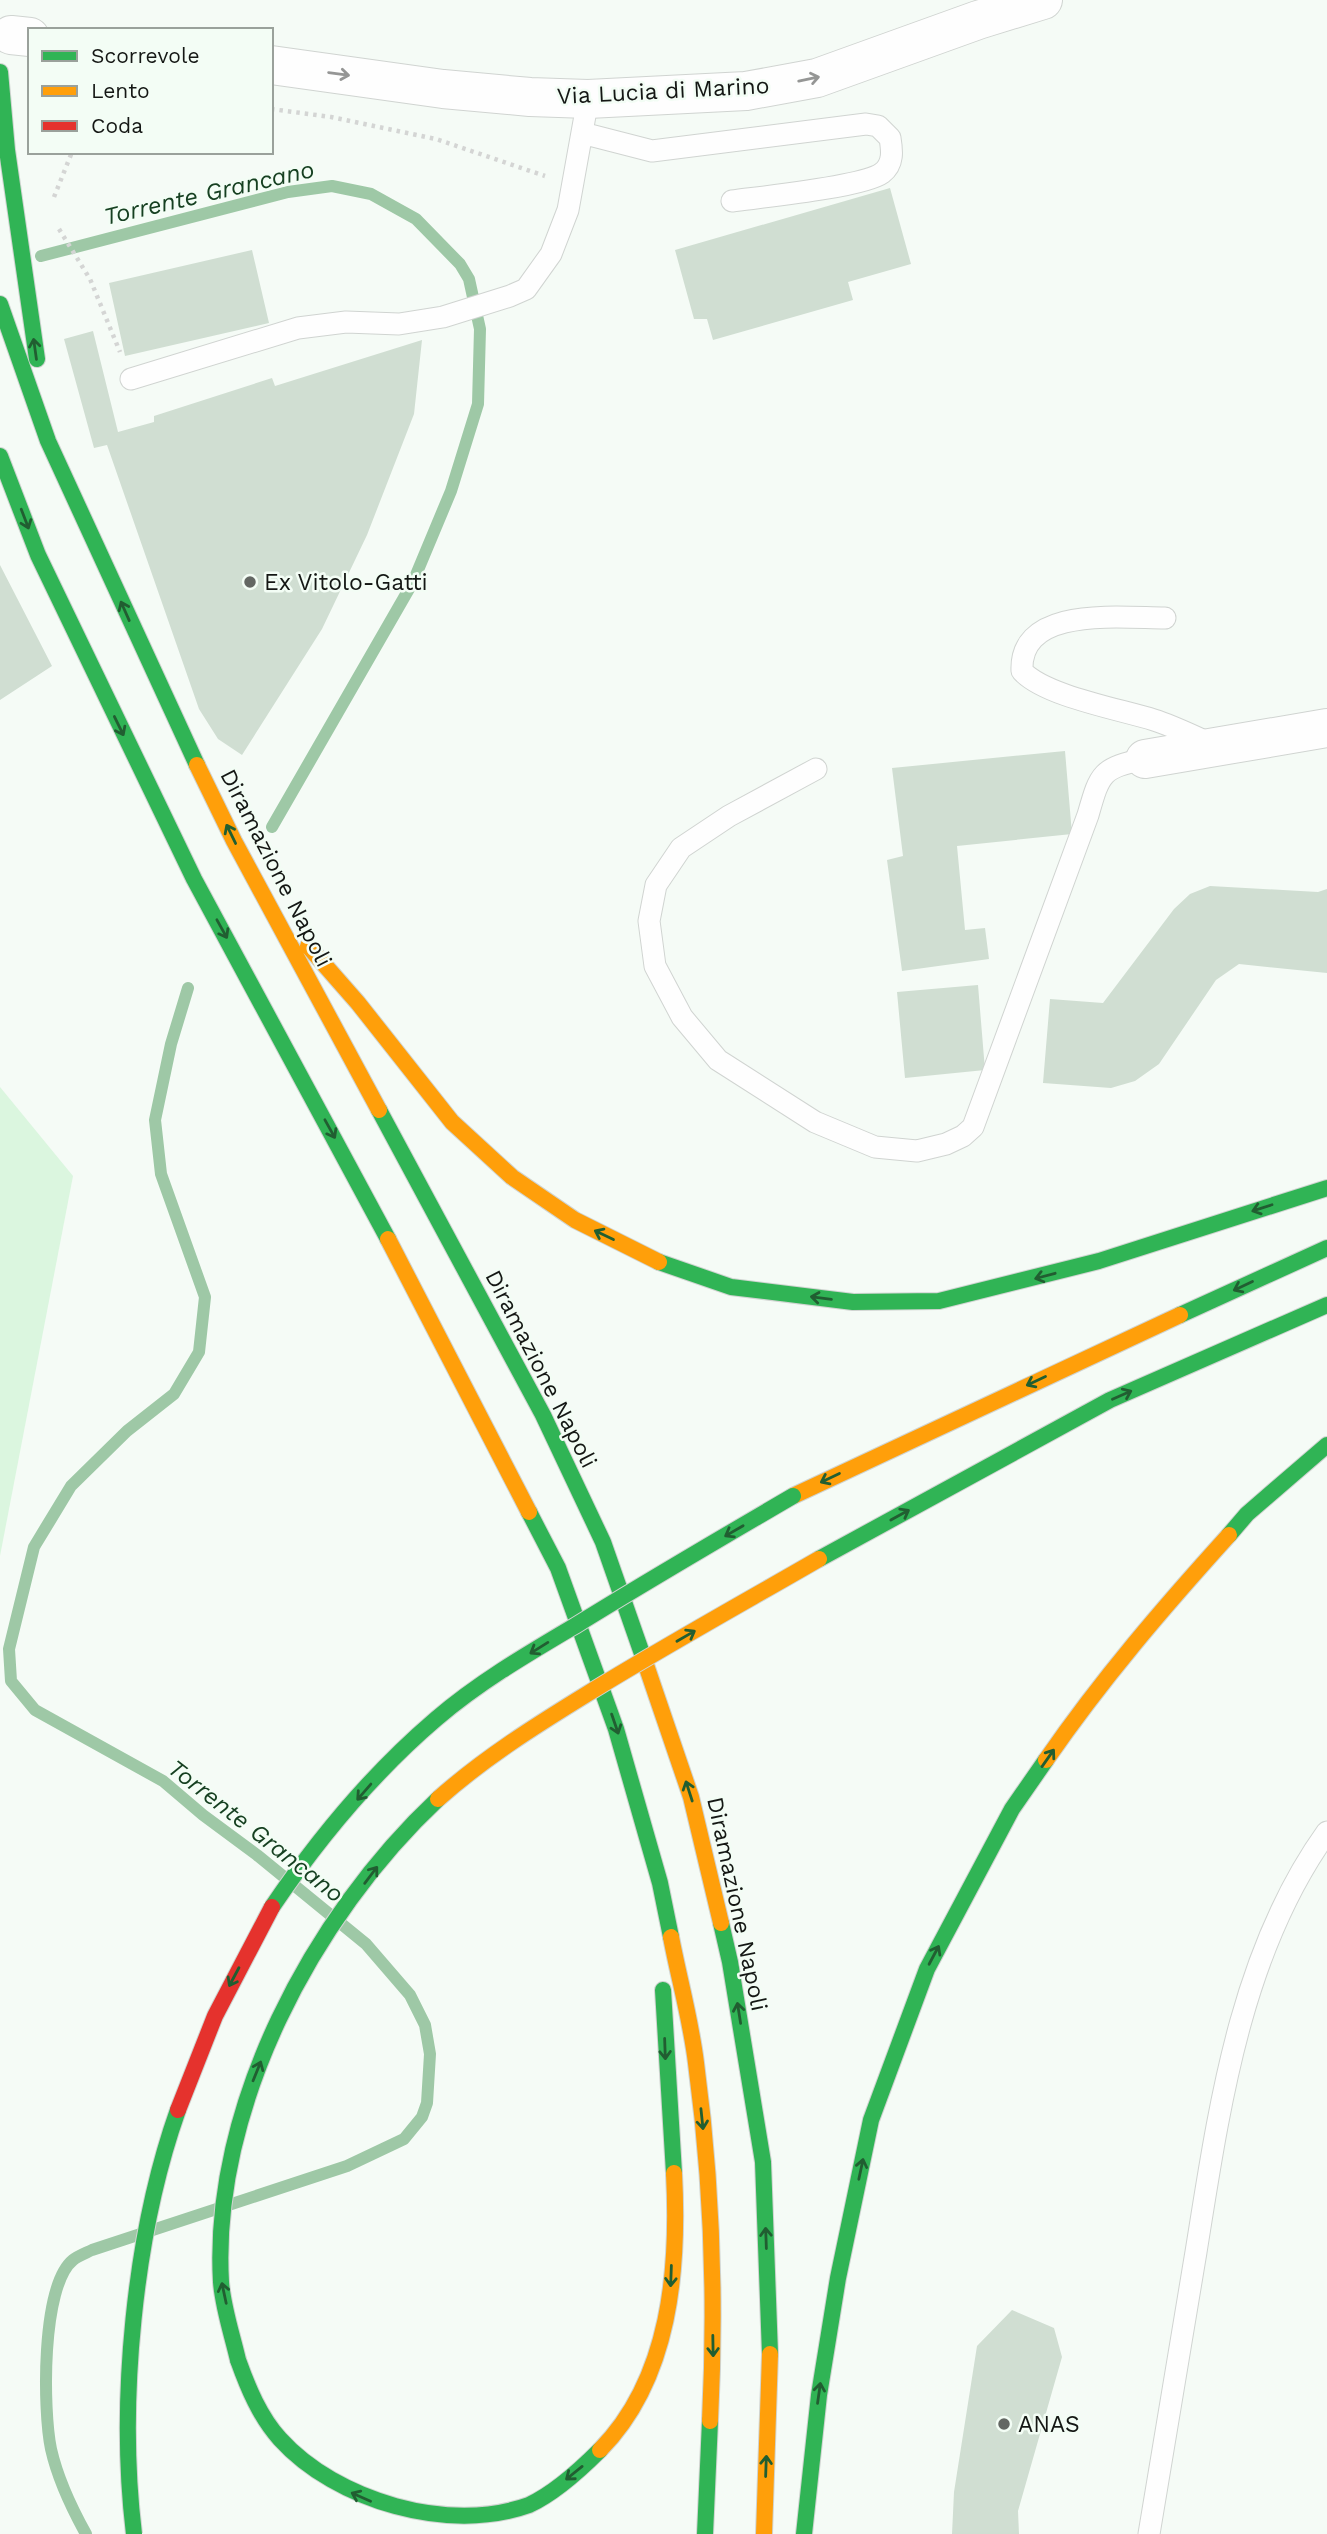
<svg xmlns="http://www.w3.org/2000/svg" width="1327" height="2534" viewBox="0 0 1327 2534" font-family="'Work Sans',sans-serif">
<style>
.green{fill:#dbf6df}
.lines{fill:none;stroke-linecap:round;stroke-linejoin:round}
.stream{stroke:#9ec8a6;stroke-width:12}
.building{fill:#d0ded2}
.lane-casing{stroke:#d0d4d1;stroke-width:23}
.street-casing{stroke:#d0d4d1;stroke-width:40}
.fast-casing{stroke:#d0d4d1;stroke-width:18}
.slow-casing{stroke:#d0d4d1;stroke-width:18}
.path{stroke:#d4d5d4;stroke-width:4.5;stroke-dasharray:3.5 5;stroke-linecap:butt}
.lane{stroke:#fefefe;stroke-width:21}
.street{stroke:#fefefe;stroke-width:38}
.fast{stroke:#30b455;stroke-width:16}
.slow{stroke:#ff9f0a;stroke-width:16}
.fast-bridge-casing{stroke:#d0d4d1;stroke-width:18;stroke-linecap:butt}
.slow-bridge-casing{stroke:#d0d4d1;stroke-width:18;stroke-linecap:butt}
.jam-bridge-casing{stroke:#d0d4d1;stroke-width:18;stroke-linecap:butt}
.fast-bridge{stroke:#30b455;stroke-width:16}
.slow-bridge{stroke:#ff9f0a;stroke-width:16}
.jam-bridge{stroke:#e5322d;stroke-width:16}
.oneway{stroke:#959695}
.oneway2{stroke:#215e31}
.poi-dot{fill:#636763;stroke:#f3fdf5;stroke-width:2.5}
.labels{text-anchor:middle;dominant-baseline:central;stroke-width:5;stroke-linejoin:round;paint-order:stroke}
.street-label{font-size:23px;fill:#141714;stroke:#f3fdf5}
.poi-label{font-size:23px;fill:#141714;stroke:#f3fdf5;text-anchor:start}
.water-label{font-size:24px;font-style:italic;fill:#164021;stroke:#f3fdf5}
</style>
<rect width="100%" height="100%" fill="#f5fbf6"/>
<path class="green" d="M0,1087L73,1176L0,1556Z"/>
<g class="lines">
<path class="stream" d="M41,256L288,192L332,186L371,194L416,219L460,264L469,279L480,329L478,404L451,491L413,582L272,827
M86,2534C71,2507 58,2480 51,2449C43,2411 41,2286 73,2260C78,2256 86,2253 92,2250L347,2166L404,2139L422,2117L427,2103L430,2054L425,2025L410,1995L366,1944L257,1855L203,1815L163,1781L35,1710L11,1681L9,1649L34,1547L71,1486L127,1431L174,1394L199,1352L205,1297L161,1174L155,1120L171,1044L188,988"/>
</g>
<path class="building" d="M890,188L911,264L848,282L853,300L713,340L707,319H694L675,250Z
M252,250L269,323L125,356L109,283Z
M93,331L118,432L154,422V416L272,378L275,386L422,340L414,414L367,535L322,629L242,755L218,739L199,709L107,445L94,448L64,339Z
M0,565L52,666L0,700Z
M1065,751L1072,834L957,846L965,930L985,928L989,959L902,971L887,860L903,856L892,768Z
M1210,886L1318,892L1327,889V973L1239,964L1216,980L1159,1064L1135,1081L1111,1088L1043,1083L1050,999L1103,1003L1174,909L1190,894Z
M978,985L985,1070L905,1078L897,992Z
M1012,2310L1054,2328L1062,2357L1018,2511L1019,2534H952L954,2492L977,2346Z"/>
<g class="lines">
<g class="lane-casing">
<path id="lane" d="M582,133L652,151L866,124L878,126L890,138C892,150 894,164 882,173C863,187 761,197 732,201
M131,379L298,328L346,322L399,324L443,317L510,296L526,289L551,254L568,210L588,99
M1165,618C1121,618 1019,605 1022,671C1045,696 1119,709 1154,720C1173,726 1191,735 1209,743
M816,769L729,816L681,848L656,885L649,921L655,966L682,1017L718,1060L815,1122L875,1147L917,1151L946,1144L963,1136L973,1127L1088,815C1100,773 1101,768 1145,759
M1149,2534C1164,2440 1180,2346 1196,2252C1219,2109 1240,1953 1327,1832"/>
</g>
<g class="street-casing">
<path id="street" d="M11,35L30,37
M271,65L443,89L530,97L588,99L746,91L817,78L978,20L1043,0
M1145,759L1327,728"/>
</g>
<g class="fast-casing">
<path id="fast" d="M0,72L7,150L37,359
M0,304L48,441L197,765
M0,456L38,555L194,879L388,1239
M379,1110L543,1415L603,1542L646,1665
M659,1262L731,1287L853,1302L939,1301L1099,1261L1327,1188
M1180,1315L1327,1248
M529,1512L558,1568L616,1729L660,1883L671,1937
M1229,1535L1247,1514L1327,1445
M819,1559L1110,1400L1327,1305
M721,1923L730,1962L763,2162L770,2354
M663,1990L674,2173
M238,2360C248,2388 260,2417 280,2439C336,2501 449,2534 529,2505C555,2493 580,2470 600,2450
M705,2534L710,2421
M804,2534L819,2395L838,2278L871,2120L927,1969L1012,1809L1046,1760"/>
</g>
<g class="slow-casing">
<path id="slow" d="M197,765L234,841L379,1110
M308,946L358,1003L452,1122L512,1177L575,1220L659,1262
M388,1239L529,1512
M793,1496L1180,1315
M646,1665L691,1797L721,1923
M1046,1760C1102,1679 1163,1608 1229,1535
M671,1937C679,1979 691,2021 696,2063C712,2182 716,2302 710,2421
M600,2450C671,2378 679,2268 674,2173
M764,2534L770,2354"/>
</g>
<path class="path" d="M271,109L331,117L436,139L545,176
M54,197L72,152
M59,229L90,279L120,352"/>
<use href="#lane" class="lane"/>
<use href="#street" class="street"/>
<use href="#fast" class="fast"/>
<use href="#slow" class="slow"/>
<g class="fast-bridge-casing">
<path id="fast-bridge" d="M272,1907C318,1839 374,1772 436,1719C479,1682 529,1653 578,1624C649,1580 721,1538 793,1496
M238,2360C232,2334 223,2308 221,2282C211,2108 313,1916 438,1799
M134,2534C118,2403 134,2234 178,2110"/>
</g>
<g class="slow-bridge-casing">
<path id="slow-bridge" d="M438,1799C484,1758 535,1726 587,1694C663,1647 741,1604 819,1559"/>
</g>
<g class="jam-bridge-casing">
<path id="jam-bridge" d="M178,2110L215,2016L272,1907"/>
</g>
<use href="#fast-bridge" class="fast-bridge"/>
<use href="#slow-bridge" class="slow-bridge"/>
<use href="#jam-bridge" class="jam-bridge"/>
</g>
<defs><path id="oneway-shaft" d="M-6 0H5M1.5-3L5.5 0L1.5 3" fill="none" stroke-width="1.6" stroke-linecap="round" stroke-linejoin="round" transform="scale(1.75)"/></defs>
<g class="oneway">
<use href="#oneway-shaft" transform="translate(339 74) rotate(8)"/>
<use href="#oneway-shaft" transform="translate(809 79) rotate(-12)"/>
</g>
<g class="oneway2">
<use href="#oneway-shaft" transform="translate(35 349) rotate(-98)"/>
<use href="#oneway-shaft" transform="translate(25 519) rotate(69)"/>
<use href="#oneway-shaft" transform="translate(125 611) rotate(-114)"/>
<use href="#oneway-shaft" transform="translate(119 726) rotate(64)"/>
<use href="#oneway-shaft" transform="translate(231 834) rotate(-116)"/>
<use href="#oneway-shaft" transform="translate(222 929) rotate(61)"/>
<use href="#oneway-shaft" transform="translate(330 1129) rotate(61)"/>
<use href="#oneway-shaft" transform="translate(1262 1208) rotate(162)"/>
<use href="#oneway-shaft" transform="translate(604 1235) rotate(-154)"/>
<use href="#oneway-shaft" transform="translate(1045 1276) rotate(165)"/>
<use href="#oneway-shaft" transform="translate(1243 1286) rotate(155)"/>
<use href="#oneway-shaft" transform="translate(821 1298) rotate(-173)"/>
<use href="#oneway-shaft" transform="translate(1036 1381) rotate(155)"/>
<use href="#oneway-shaft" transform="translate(1122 1395) rotate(-24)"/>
<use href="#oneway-shaft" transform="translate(830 1478) rotate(154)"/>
<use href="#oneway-shaft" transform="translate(900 1515) rotate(-29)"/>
<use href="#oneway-shaft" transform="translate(734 1531) rotate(150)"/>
<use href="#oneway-shaft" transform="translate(686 1636) rotate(-30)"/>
<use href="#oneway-shaft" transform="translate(539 1648) rotate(148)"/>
<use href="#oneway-shaft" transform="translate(615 1724) rotate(71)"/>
<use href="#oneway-shaft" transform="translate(1048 1758) rotate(-55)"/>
<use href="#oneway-shaft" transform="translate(689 1791) rotate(-108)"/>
<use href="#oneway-shaft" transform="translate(364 1792) rotate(131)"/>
<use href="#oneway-shaft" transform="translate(371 1875) rotate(-53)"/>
<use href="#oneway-shaft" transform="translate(934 1955) rotate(-62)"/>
<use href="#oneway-shaft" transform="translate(234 1977) rotate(118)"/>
<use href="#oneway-shaft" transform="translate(739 2013) rotate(-99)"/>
<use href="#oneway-shaft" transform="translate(665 2049) rotate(88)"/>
<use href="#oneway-shaft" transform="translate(257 2071) rotate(-68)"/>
<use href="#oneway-shaft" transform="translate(702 2119) rotate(84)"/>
<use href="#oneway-shaft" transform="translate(861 2169) rotate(-78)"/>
<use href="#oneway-shaft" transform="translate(766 2238) rotate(-92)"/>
<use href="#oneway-shaft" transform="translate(671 2276) rotate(92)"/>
<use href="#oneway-shaft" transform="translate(224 2293) rotate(-102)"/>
<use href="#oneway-shaft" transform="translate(713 2346) rotate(89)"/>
<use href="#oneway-shaft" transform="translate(819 2393) rotate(-82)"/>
<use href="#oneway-shaft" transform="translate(766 2466) rotate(-88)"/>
<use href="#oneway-shaft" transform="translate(574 2473) rotate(141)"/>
<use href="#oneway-shaft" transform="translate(361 2497) rotate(-156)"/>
</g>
<g class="poi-dot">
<circle cx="250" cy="582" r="7"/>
<circle cx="1004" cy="2424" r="7"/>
</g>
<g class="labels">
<g class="street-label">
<text transform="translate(663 91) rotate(-3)">Via Lucia di Marino</text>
<text transform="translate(276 868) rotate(63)">Diramazione Napoli</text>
<text transform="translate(541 1369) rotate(63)">Diramazione Napoli</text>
<text transform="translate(737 1904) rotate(78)">Diramazione Napoli</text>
</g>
<g class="poi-label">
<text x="264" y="582">Ex Vitolo-Gatti</text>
<text x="1018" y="2424">ANAS</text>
</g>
<g class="water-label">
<text transform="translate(209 193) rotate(-13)">Torrente Grancano</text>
<text transform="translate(256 1831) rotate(38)">Torrente Grancano</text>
</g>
</g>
<rect x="28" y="28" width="245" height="126" fill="#f3fdf5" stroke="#9aa19b" stroke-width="2"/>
<rect x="42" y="51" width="35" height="10" fill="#30b455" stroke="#9aa19b" stroke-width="2"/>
<text x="91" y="63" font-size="21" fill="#141714">Scorrevole</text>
<rect x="42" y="86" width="35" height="10" fill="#ff9f0a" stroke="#9aa19b" stroke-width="2"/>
<text x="91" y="98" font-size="21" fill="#141714">Lento</text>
<rect x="42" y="121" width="35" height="10" fill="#e5322d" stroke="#9aa19b" stroke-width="2"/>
<text x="91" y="133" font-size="21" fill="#141714">Coda</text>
</svg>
